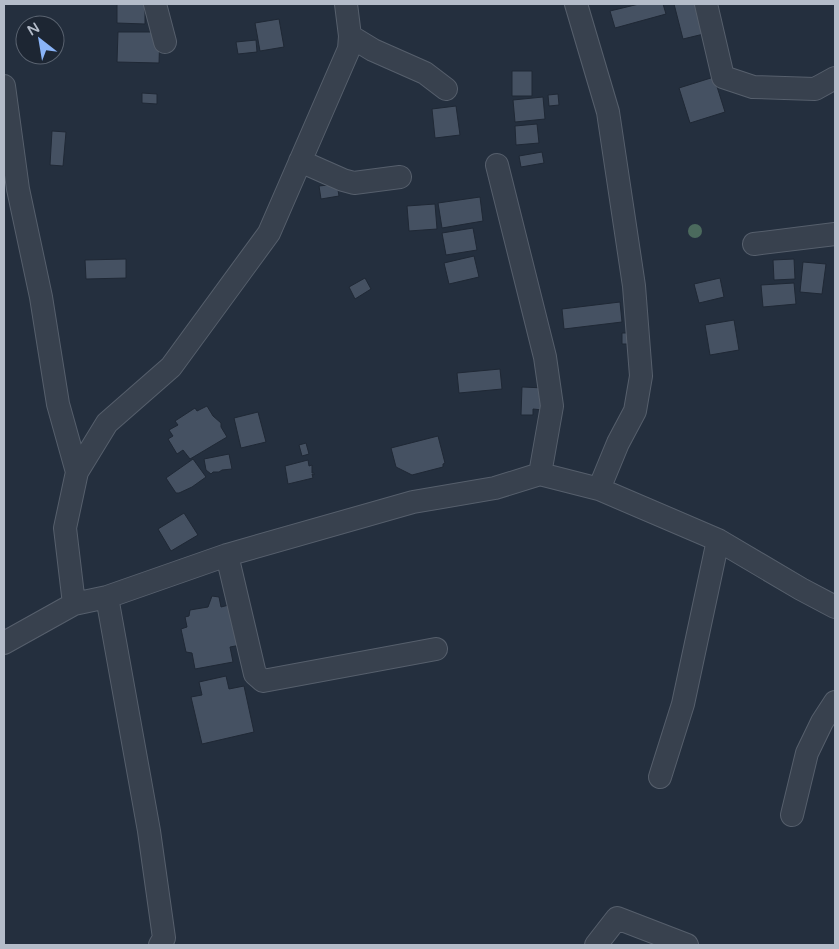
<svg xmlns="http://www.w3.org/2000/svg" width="839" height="949" viewBox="0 0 839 949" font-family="'Varela Round',sans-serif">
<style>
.building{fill:#455162;stroke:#1f2835}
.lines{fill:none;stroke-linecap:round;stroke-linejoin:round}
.minor-casing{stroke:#565f6c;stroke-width:24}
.minor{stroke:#38414e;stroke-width:22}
.tree{fill:#4b6a5d}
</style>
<rect width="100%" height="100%" fill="#242f3e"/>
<path class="building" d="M117,4H145V24L117,23Z
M639,4H663L666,14L615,28L610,11Z
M674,4H705L712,32L683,39Z
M279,19L284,47L260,51L255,23Z
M118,32H160L159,63L117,62Z
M256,40L257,52L238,54L236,42Z
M512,71H532V96H512Z
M714,77L725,112L690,123L679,88Z
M142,93L157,94V104L142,103Z
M558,94L559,105L549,106L548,95Z
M543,97L545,119L515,122L513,100Z
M456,106L460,135L435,138L432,109Z
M537,124L539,143L516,145L515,126Z
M52,131L66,132L63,166L50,165Z
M542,152L544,163L521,167L519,156Z
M337,184L339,196L321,199L319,186Z
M480,197L483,221L442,228L438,203Z
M435,204L437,229L409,231L407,206Z
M473,228L477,250L446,255L442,233Z
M474,256L479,277L449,284L444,263Z
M126,259V278L86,279L85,260Z
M794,259L795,279L774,280L773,260Z
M803,262L826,264L822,294L800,292Z
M365,278L371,289L355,299L349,287Z
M720,278L724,297L699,303L694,284Z
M794,283L796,304L763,307L761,285Z
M620,302L622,322L564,329L562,309Z
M734,320L739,350L710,355L705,325Z
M622,333H636V344H622Z
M500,369L502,389L459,393L457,373Z
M522,387L545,388L543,410L533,409V415H521Z
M207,406L213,416L221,423V427L227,437L190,459L183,450L177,454L168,439L173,436L169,430L178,425L175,421L195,408L197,411Z
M258,412L266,442L241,448L234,418Z
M438,436L445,463L443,464V467L412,475L396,467L391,448Z
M306,443L309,454L302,456L299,445Z
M229,454L232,469L222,470L219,472H213L211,474L206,470L204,459Z
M193,459L206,477L192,487L179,493H176L166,478Z
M308,460L309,466L312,465V473H314V475L312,474L313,478L288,484L285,466Z
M184,513L198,535L171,551L158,529Z
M212,596L219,597L221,607L233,604L241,645L230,647L233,662L195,669L192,653L186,652L181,629L187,627L185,617L189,616L190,610L208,607Z
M226,676L229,689L244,686L254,732L202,744L191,697L202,695L199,682Z"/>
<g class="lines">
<g class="minor-casing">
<path id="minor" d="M155,4L165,42
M576,4L608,112L634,286L641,376L635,411L618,443L599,489
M706,4L723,77L753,87L815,89L835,78
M350,36L373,50L425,73L446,89
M4,86L18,189L41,297L58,404L77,472L65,528L74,604
M300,161L343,180L354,183L400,177
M497,165L545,357L552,406L540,474
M754,244L835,234
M77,472L107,423L171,367L269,233L349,49L350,36L346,4
M227,555L255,674L263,681L436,649
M107,597L149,831L164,938L160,945
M4,643L74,604L107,597L227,555L413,502L495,488L540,474L599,489L718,540L801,589L835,607
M660,777L683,704L718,540
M792,815L807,753L822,722L835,702
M596,945L617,918L687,945"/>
</g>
<use href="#minor" class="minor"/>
</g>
<circle class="tree" cx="695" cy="231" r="7"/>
<rect width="839" height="949" fill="none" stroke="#b4bcc9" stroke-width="10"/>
<g transform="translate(40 40) rotate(329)"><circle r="24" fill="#1d2633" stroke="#59626f"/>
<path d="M0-4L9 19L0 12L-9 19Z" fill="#8ab4f8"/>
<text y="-8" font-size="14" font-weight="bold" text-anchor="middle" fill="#b4bcc9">N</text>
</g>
</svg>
